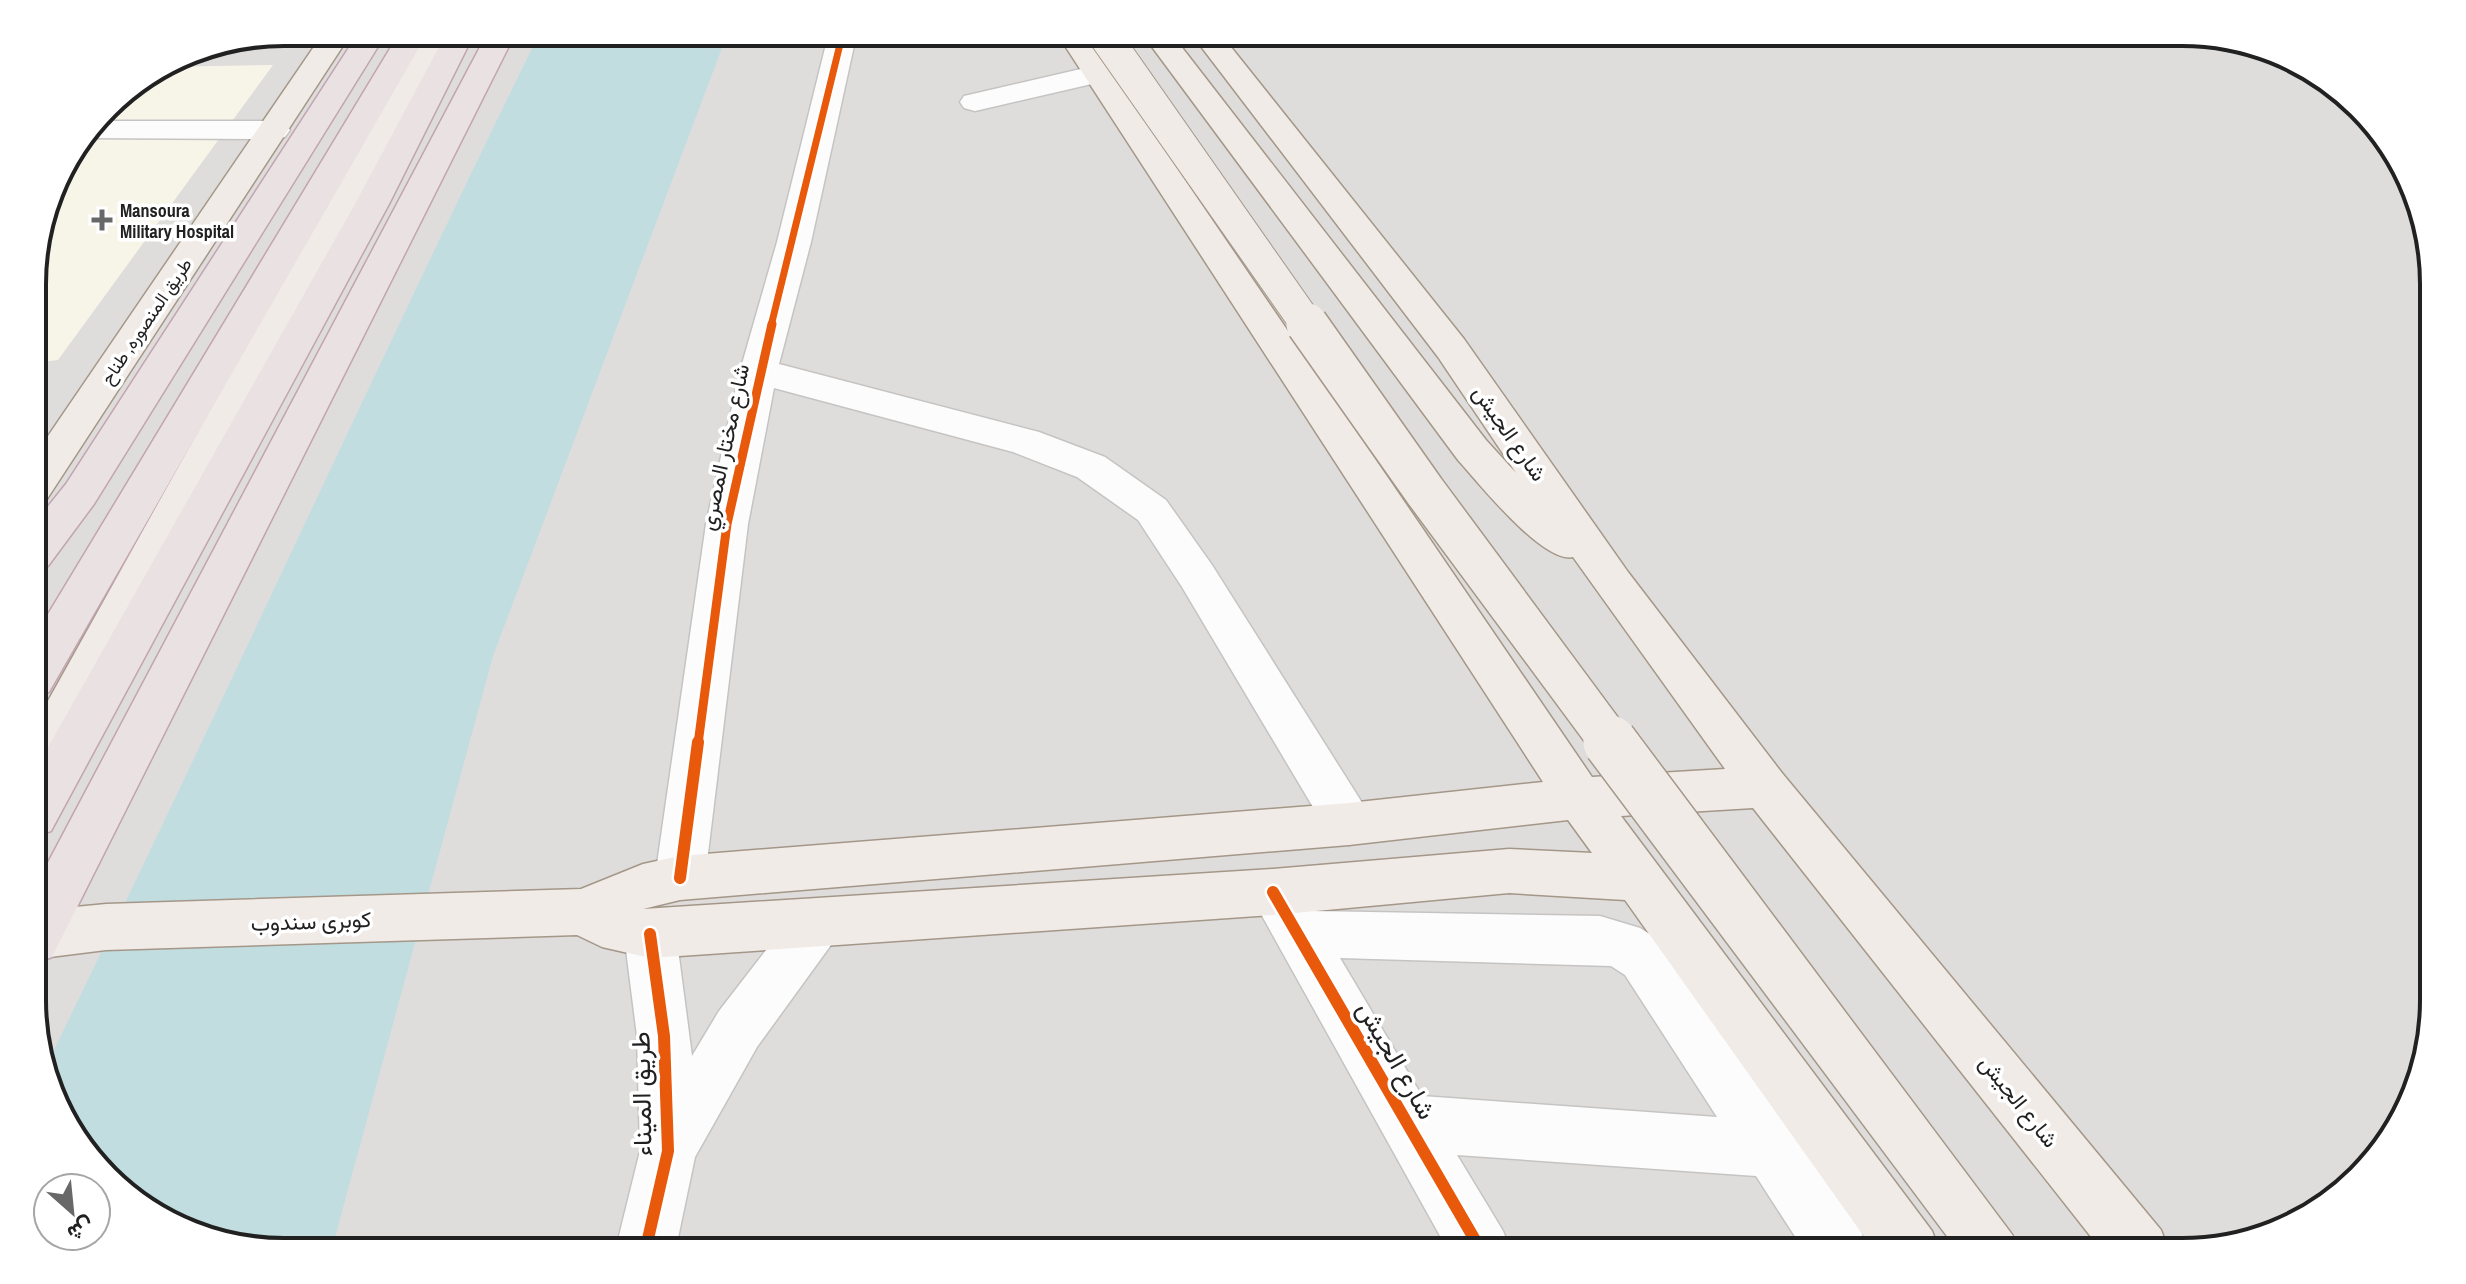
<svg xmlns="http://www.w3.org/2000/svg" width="2466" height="1284" viewBox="0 0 2466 1284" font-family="'Archivo Narrow',Vazirmatn,sans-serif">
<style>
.residential{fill:#dedddc}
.education{fill:#f7f4e8}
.water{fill:#c1dde0}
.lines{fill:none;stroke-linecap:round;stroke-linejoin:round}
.minor-casing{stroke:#c5c4c3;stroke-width:3}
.major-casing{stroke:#a49788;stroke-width:3}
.highway-casing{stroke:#c2a4b1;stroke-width:3}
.minor{fill:#fdfcfc;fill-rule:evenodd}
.major{fill:#f1ebe8;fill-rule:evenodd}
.highway{fill:#eae1e3;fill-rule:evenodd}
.major-bridge-far2-casing{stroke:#a49788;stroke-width:34;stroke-linecap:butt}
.major-bridge-far1-casing{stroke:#a49788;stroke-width:44;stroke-linecap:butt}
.major-bridge-casing{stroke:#a49788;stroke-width:56;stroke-linecap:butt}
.major-bridge-far2{stroke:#f1ebe8;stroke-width:32}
.major-bridge-far1{stroke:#f1ebe8;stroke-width:41}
.major-bridge{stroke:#f1ebe8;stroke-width:53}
.cycleway-far2-casing{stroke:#fff;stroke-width:11}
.cycleway-far1-casing{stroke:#fff;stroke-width:14}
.cycleway-casing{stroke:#fff;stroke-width:17}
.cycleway-far2{stroke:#e8590c;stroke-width:7}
.cycleway-far1{stroke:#e8590c;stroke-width:9}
.cycleway{stroke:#e8590c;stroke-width:12}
.poi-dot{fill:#696868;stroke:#fff;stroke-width:3}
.labels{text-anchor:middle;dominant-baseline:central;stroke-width:7;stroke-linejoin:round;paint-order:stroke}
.far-poi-label{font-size:18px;font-weight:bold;fill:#212121;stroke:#fff;text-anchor:start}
.far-street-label{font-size:18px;fill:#212121;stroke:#fff}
.street-label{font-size:22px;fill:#212121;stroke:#fff}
.near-street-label{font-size:26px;fill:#212121;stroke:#fff}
.rim{fill:none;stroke:#212121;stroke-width:4}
</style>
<rect width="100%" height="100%" fill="#efedeb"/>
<path class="residential" d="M284,32H2182L2294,58L2391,144L2432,252L2434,1000L2408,1112L2321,1210L2198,1251L284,1252L172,1226L84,1153L34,1033L33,267L58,173L118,95L188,51Z"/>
<path class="education" d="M273,65L58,360L33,363V267L58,173L118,95L162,67Z"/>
<path class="water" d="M540,32H728L493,656L331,1252H284L172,1226L84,1153L47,1064C215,721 372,374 540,32Z"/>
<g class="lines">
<g class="minor-casing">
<path id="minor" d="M829,32H857L811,242L779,364L1039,432L1105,457L1166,500L1212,565L1366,809L1373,824L1366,839L1349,845L1332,839L1182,587L1138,520L1077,477L1013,452L774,388L748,524L705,878L698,894L680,900L662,894L655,878L706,524L740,371L777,242Z
M1098,65L1109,68L1113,74L1109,80L975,111L964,108L960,102L964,96Z
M98,121H274L285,123L290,130L285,137L274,139L85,138Z
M1286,891L1304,898L1312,911L1600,916L1640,928L1661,941L1861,1231L1869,1252H1805L1756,1176L1457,1155L1503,1231L1511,1252H1449L1261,914L1268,898ZM1340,958L1611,966L1625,975L1717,1117L1422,1096Z
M818,899L836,906L844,922L836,938L757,1047L695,1157L675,1252H615L640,1151L637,1036L624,934L632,917L650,910L668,917L676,934L692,1056L719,1011L800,906Z"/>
</g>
<g class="major-casing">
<path id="major" d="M324,32H352L47,499L33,503V458Z
M421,32H449L51,783L34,789V726Z
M1056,32H1084L1592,777L1725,769L1573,557C1543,564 1478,482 1458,460L1141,32H1170L1486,440L1516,473L1438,357L1190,32H1219L1464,339L1628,572L1782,773L2161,1230L2169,1251L2103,1252L1753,808L1621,816L1932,1231L1940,1252H1875L1625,900L1509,893L1273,915L650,958L602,947L577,935L106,950L34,959V911L106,904L581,889L643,864L680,856L1349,803L1543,782ZM1568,820L1592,853L1509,849L1273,869L643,909L680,900L1349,845Z"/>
</g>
<g class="highway-casing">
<path id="highway" d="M359,32H387L94,504L48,566L33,571V525L66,484Z
M400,32H428L49,692L34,697L33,639Z
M447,32H475L389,204L51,831L34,837V772L355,204Z
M488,32H516L52,957L34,964V889Z"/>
</g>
<use href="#minor" class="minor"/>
<use href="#major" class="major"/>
<use href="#highway" class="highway"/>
<g class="major-bridge-far2-casing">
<path id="major-bridge-far2" d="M1102,32L1308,326"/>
</g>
<g class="major-bridge-far1-casing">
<path id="major-bridge-far1" d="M1307,324L1424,490L1612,744"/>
</g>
<g class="major-bridge-casing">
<path id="major-bridge" d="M1610,742L1992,1252"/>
</g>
<use href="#major-bridge-far2" class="major-bridge-far2"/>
<use href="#major-bridge-far1" class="major-bridge-far1"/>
<use href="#major-bridge" class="major-bridge"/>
<g class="cycleway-far2-casing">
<path id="cycleway-far2" d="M771,326L843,32"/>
</g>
<g class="cycleway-far1-casing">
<path id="cycleway-far1" d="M698,744L727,524L772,324"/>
</g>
<g class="cycleway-casing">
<path id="cycleway" d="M680,878L698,742
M1273,892L1482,1252
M645,1252L668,1151L664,1036L650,934"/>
</g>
<use href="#cycleway-far2" class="cycleway-far2"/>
<use href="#cycleway-far1" class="cycleway-far1"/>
<use href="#cycleway" class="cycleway"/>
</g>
<path class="poi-dot" d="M98 208h8v8h8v8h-8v8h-8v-8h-8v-8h8z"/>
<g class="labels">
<g class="far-poi-label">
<text x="120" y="210">Mansoura<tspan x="120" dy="21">Military Hospital</tspan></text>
</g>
<g class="far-street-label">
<text transform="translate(146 321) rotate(-56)">طريق المنصوره, طناح</text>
</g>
<g class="street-label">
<text transform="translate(1510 433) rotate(55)">شارع الجيش</text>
<text transform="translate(724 447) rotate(-78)">شارع مختار المصري</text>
<text transform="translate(311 921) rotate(-2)">كوبرى سندوب</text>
<text transform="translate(2019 1101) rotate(51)">شارع الجيش</text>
</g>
<g class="near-street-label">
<text transform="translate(1397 1060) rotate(60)">شارع الجيش</text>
<text transform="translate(641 1094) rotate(-91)">طريق الميناء</text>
</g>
</g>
<path d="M0 0H2466V1284H0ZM284 46H2182A238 238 0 0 1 2420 284V1000A238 238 0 0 1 2182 1238H284A238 238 0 0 1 46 1000V284A238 238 0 0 1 284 46Z" fill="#fff" fill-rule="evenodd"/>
<path class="rim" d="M284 46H2182A238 238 0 0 1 2420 284V1000A238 238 0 0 1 2182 1238H284A238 238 0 0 1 46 1000V284A238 238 0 0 1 284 46Z"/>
<g transform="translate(72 1212) rotate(153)"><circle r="38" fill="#ffffff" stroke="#a6a6a6" stroke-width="2"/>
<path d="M0-6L14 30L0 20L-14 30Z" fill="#696868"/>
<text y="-12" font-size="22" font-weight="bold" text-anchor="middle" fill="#212121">ش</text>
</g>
</svg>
